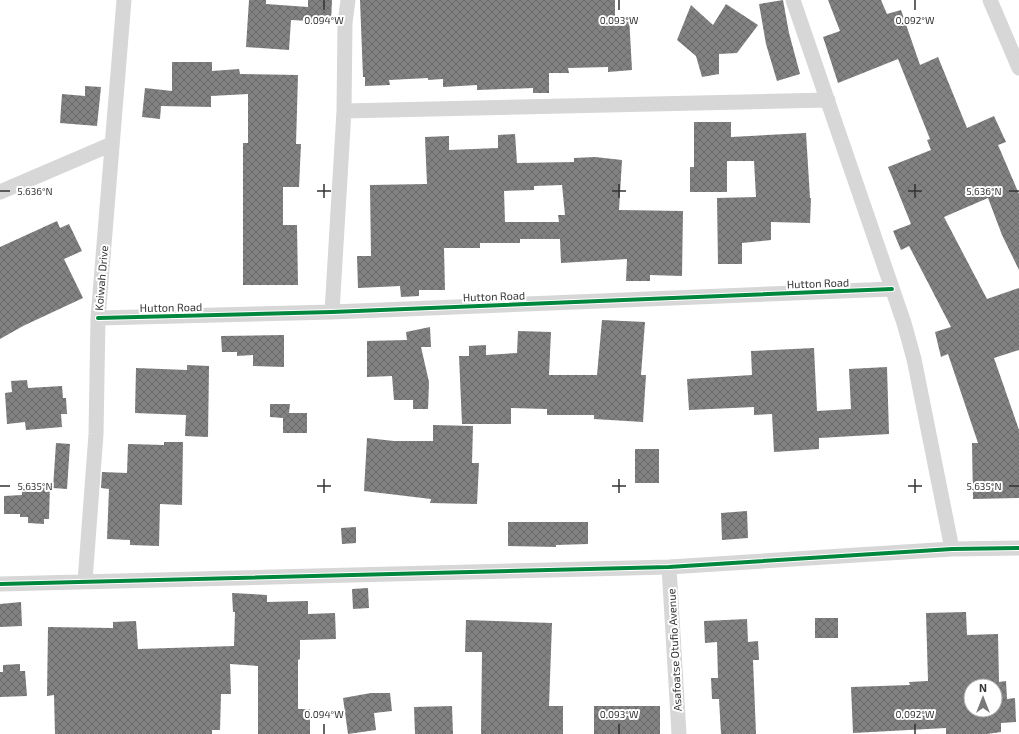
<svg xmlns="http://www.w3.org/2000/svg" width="1019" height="734" viewBox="0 0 1019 734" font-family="'Exo 2',sans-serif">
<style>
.building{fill:url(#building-cross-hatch);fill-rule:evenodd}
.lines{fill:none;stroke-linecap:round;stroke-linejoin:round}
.minor{stroke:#d7d7d7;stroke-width:15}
.cycleway-casing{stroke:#fff;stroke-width:6}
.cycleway{stroke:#00873e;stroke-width:4}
.ticks{fill:none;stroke:#333;stroke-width:1.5}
.labels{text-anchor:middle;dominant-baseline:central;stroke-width:4;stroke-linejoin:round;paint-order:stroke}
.street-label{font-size:11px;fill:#333;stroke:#fff}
.ticks-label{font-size:10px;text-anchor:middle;fill:#333;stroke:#fff;stroke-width:4;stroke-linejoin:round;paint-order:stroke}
</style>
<defs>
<pattern id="building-cross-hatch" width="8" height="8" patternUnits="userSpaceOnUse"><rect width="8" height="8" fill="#818181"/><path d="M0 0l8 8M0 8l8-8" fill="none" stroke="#6a6a6a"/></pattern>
</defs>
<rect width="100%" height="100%" fill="#fff"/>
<path class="building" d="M249,0H266V4L308,7V0H332L331,22L291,20L289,50L246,47Z
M360,0H615V17L629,16L632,70L608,72V67L568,68L569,73H549V93H533V88L477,90V85L443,87V79L428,80V78L389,80L390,85L365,86V77H363Z
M783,0L789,33L800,74L777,81L766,44L759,4Z
M828,0H881L887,14L901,10L920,65L938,57L967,128L994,116L1006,142L998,145L1019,194V270L1002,235L988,198L944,217L987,299L1019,288V350L994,358L1019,430V498L973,499L972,443H978L948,354L941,357L935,332L951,327L909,246L901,250L893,231L911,224L888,167L931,150L927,140L930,139L898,59L838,83L823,37L840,31Z
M726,4L758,25L737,53L719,54V74L702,77L696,56L677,40L691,5L713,25Z
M172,62H212V71L239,69L240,74L298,75L296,144H301L299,187H283V225H297L298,285H243V143H248V94L211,96V107L161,106L160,119L142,117L145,88L172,91Z
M85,86L101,87L97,126L60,123L62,94L85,96Z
M694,122H731V137L806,133L810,198H811L810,223L771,222V240L742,243V264H718L717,198L756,197L754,161H727V192H690V167H694Z
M515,134L517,163L574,162V158L595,157L622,160L619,210L683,211L682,276L650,275V281H626L627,259L561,263L560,239H520V243H480V248H444L445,290H419V296L401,297L400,286L358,288L357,256H371L370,185L427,184L425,137L449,136V150L498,148V135ZM562,185L565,215H558L559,222H505L504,191L534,190V186Z
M57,221L60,228L69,224L82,251L64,259L83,298L23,326L0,339V247Z
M602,320L645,322L641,375H646L643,422L594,419V415H547V409L511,408V424H462L459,356H469V346L486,345V355L517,353L518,331L551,332L549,375H597Z
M430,327L431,347H421L429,382L428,409H413V400H394L392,376L367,377V341L407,340L406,332Z
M284,335V367L253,366V355L237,356V352H222L221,336Z
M814,348L817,411L851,409L849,369L887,367L889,434L819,438V449L774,452L772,414L754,415V407L689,410L687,379L752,375L751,351Z
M187,365L209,366L208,437L185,436L186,415L135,413L136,368L187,370Z
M27,380L28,388L62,386L63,398H66L67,414H61L62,427L26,430L25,422L7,424L5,393L12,392L11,381Z
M270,404H290L289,413H307V433H283V418L270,417Z
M433,425L473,426L472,463H479L477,504L430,503L431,499L364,491L367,438L394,441H433Z
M164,442H183L182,505L160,504L159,546L130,545V540L107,539L109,489L101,488L102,472L127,473L128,444L164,445Z
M56,443L70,444L67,489L53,488Z
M635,449H659V483H635Z
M22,485H50L49,519H44V524L28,523V517H20V514H4V496L22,495Z
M747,511L748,538L722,540L721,513Z
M508,522H588V544L556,545V547L508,546Z
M356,527V543L342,544L341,528Z
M368,588L369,608L353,609L352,589Z
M232,593L267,595V602L308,601V614L335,613L336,639L300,640V659L298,660V709H310V734H258V666L230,664L231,694H221L220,730H212V734H55L54,695L47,696L48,627L113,628V622L136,621L138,649L234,646L235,612H233Z
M21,602L22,626L0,627V604Z
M966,612L967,635L998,634L999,682L1006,681L1007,699L1015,698L1016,722L1001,723V732L987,734H946V728L853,733L851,687L910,685L909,682L928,681L926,613ZM971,686H995V710H971Z
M815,618H838V638H815Z
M747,619L748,642L758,641L759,660H753L756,734H721L719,699H712L711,678H718L717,642L705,643L704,621Z
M466,620L552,623L549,706H563V734H481L482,652H465Z
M20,664V671H25L27,696L0,697V672H3V665Z
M371,693H390L392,711L374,713L376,730L348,734L343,698Z
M452,706L453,734H415L414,707Z
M594,706H660V734H594Z"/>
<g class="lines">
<path class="minor" d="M793,0L904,323L914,359L952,549
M990,0L1019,68
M344,111L828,100
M0,192L112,144
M332,312L344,111L345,23L348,0
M98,318L332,312L892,289
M669,567L679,734
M85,581L96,434L98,318L124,0
M0,584L669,567L952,549L1019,548"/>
<g class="cycleway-casing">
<path id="cycleway" d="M98,318L332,312L892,289
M0,584L669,567L952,549L1019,548"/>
</g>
<use href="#cycleway" class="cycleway"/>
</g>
<path class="ticks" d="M324,0V10M619,0V10M915,0V10M324,184V198M619,184V198M915,184V198M0,191H10M317,191H331M612,191H626M908,191H922M1009,191H1019M324,479V493M619,479V493M915,479V493M0,486H10M317,486H331M612,486H626M908,486H922M1009,486H1019M324,724V734M619,724V734M915,724V734"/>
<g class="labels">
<g class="street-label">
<text transform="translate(101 278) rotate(-85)">Koiwah Drive</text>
<text transform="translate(818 283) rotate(-2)">Hutton Road</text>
<text transform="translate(494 296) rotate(-2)">Hutton Road</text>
<text transform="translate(171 307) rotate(-1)">Hutton Road</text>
<text transform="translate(674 650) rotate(-93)">Asafoatse Otufio Avenue</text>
</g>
</g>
<g class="ticks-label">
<text x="324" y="24">0.094°W</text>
<text x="619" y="24">0.093°W</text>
<text x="915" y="24">0.092°W</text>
<text x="35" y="195">5.636°N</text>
<text x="984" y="195">5.636°N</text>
<text x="35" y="490">5.635°N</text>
<text x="984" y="490">5.635°N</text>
<text x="324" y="718">0.094°W</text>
<text x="619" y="718">0.093°W</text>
<text x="915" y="718">0.092°W</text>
</g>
<g transform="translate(983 698)"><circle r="19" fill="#ffffff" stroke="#adadad"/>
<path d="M0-3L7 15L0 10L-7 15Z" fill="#7a7a7a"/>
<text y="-6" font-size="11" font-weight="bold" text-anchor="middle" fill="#333333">N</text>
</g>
</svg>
